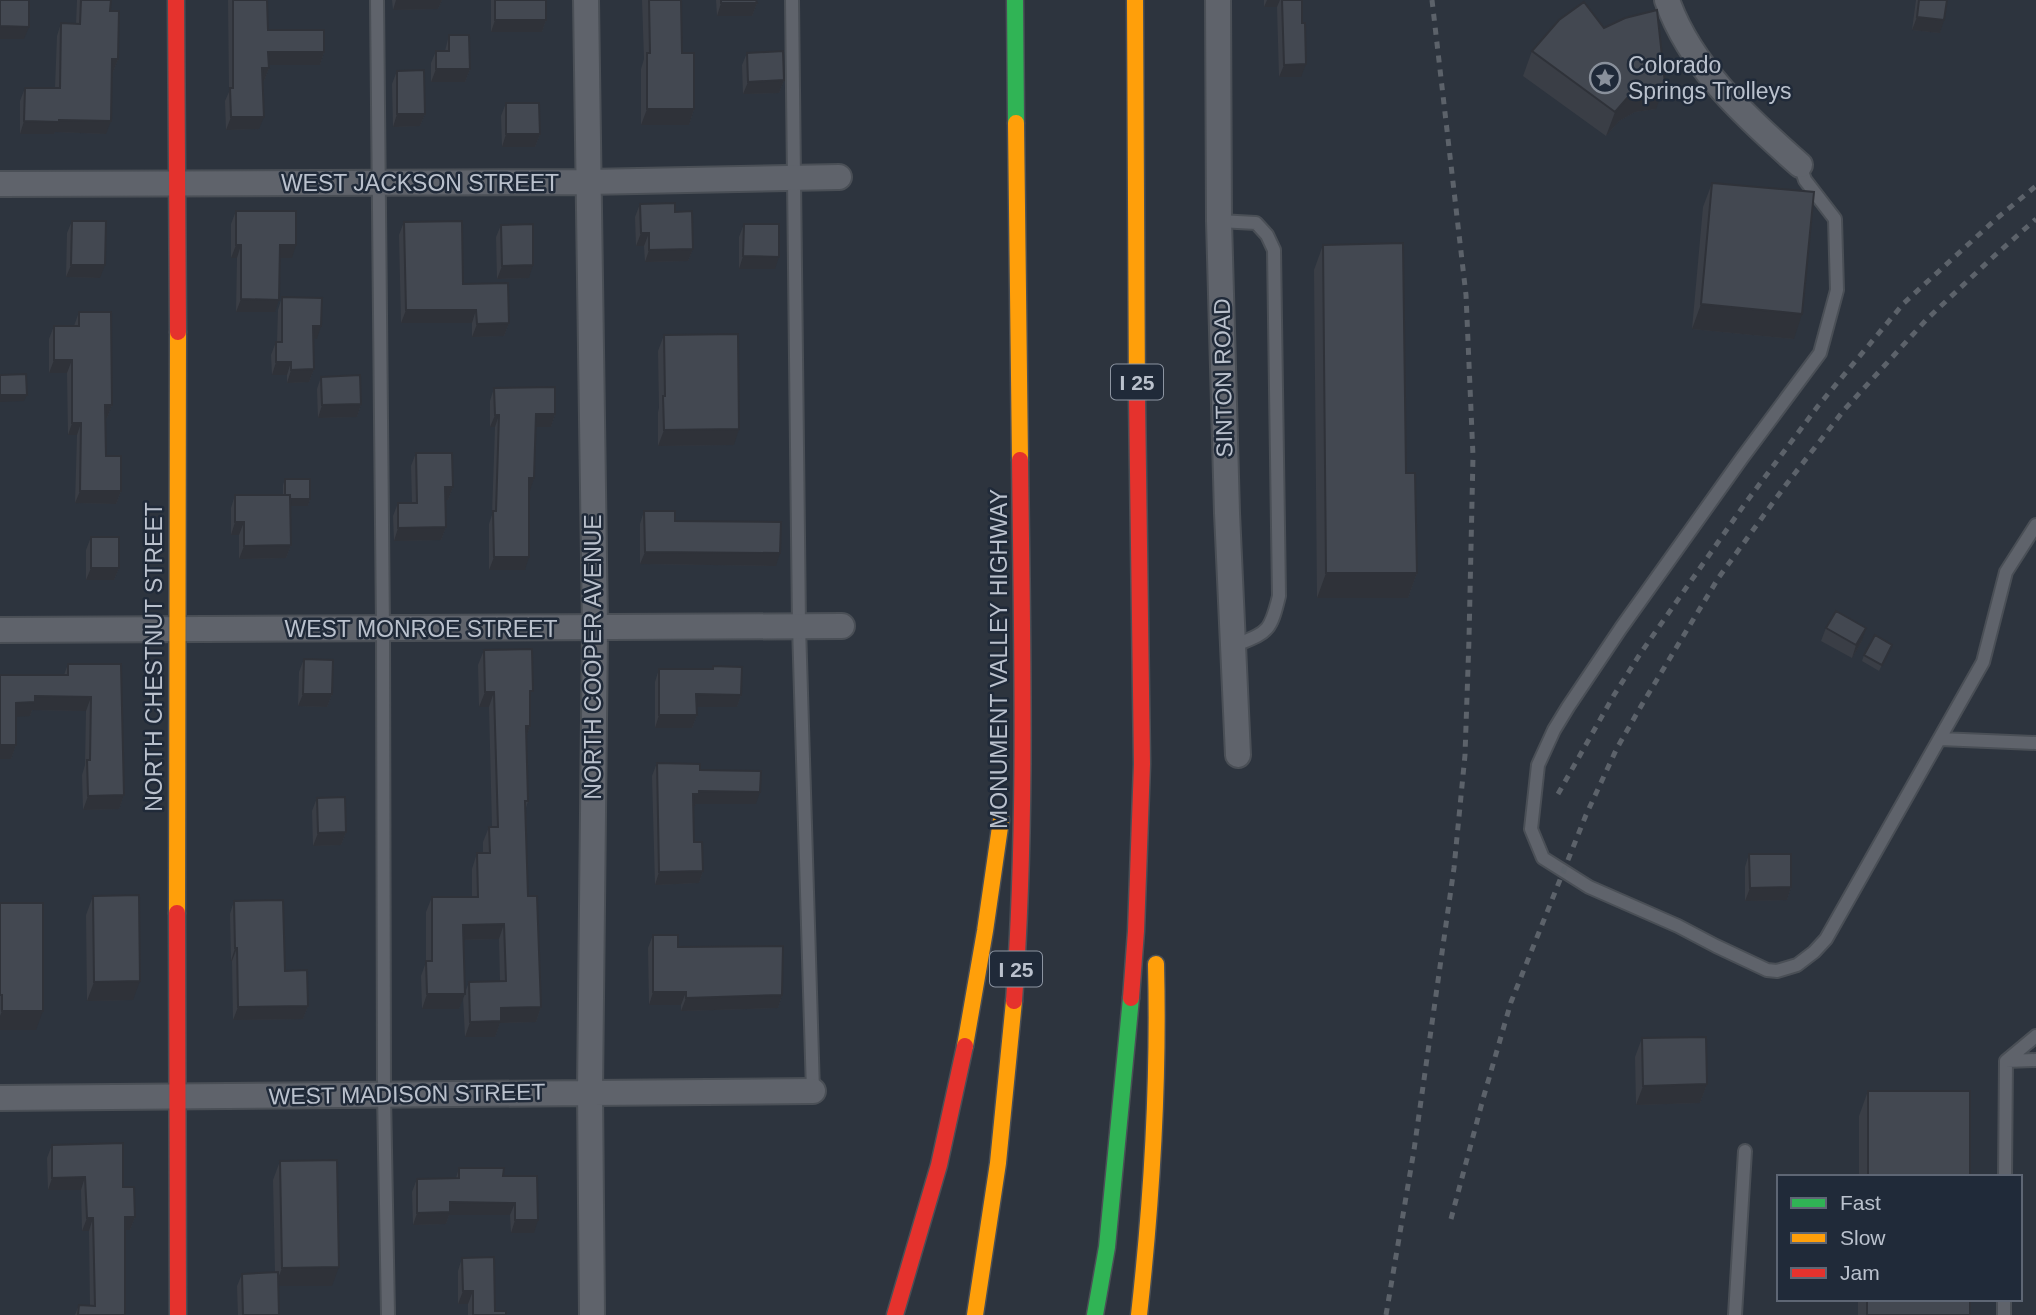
<svg xmlns="http://www.w3.org/2000/svg" width="2036" height="1315" viewBox="0 0 2036 1315" font-family="Arial,sans-serif">
<style>
.lines{fill:none;stroke-linecap:round;stroke-linejoin:round}
.lane-casing{stroke:#4a4f56;stroke-width:16}
.street-casing{stroke:#4a4f56;stroke-width:28}
.fast-casing{stroke:#4a4f56;stroke-width:19}
.slow-casing{stroke:#4a4f56;stroke-width:19}
.jam-casing{stroke:#4a4f56;stroke-width:19}
.lane{stroke:#5f636b;stroke-width:12}
.street{stroke:#5f636b;stroke-width:24}
.fast{stroke:#30b455;stroke-width:16}
.slow{stroke:#ff9f0a;stroke-width:16}
.jam{stroke:#e5322d;stroke-width:16}
.rail{stroke:#5c626a;stroke-width:5;stroke-dasharray:7 7;stroke-linecap:butt}
.wall{fill:#3a3e46;fill-rule:evenodd}
.shaded-wall{fill:#2f3239}
.building{fill:#434851;stroke:#2f3239;stroke-width:2}
.labels{text-anchor:middle;dominant-baseline:central;stroke-width:5;stroke-linejoin:round;paint-order:stroke}
.shield{fill:#202a39;stroke:#8c94a1;stroke-width:2}
.shield-label{font-size:21px;font-weight:bold;fill:#bac1cd}
.poi-label{font-size:23px;fill:#bac1cd;stroke:#202a39;text-anchor:start}
.street-label{font-size:23px;fill:#bac1cd;stroke:#202a39}
</style>
<rect width="100%" height="100%" fill="#2d343e"/>
<g class="lines">
<g class="lane-casing">
<path id="lane" d="M377,0L383,629L384,1094L388,1315
M792,0L799,626L813,1091
M1800,165L1805,180L1835,219L1837,290L1820,353L1742,458L1621,628L1568,707L1554,730L1538,765L1531,829L1543,858L1589,887L1678,926L1716,946L1767,970L1777,971L1797,965L1814,952L1826,939L1983,662L2006,572L2036,525
M1219,221L1256,223L1267,235L1274,250L1279,596C1270,634 1267,632 1233,646
M1940,739L2036,743
M2006,1061L2036,1060
M2005,1177L2006,1061L2036,1036
M1735,1315L1745,1151
M2004,1315V1299"/>
</g>
<g class="street-casing">
<path id="street" d="M586,0L595,628L590,1091L592,1315
M1218,0L1219,221L1227,513L1238,755
M1667,0C1690,67 1748,119 1800,165
M0,184L587,182L839,177
M0,630L842,626
M0,1098C271,1098 542,1091 813,1091"/>
</g>
<g class="fast-casing">
<path id="fast" d="M1015,0L1016,123
M1095,1315L1107,1247L1131,998"/>
</g>
<g class="slow-casing">
<path id="slow" d="M1135,0L1137,399
M1016,123L1020,460
M177,913L178,332
M965,1046L985,931L1001,820
M975,1315L998,1163L1014,1001
M1139,1315C1152,1198 1159,1082 1156,964"/>
</g>
<g class="jam-casing">
<path id="jam" d="M176,0L178,332
M177,913L178,1315
M1131,998L1136,931L1142,764L1137,399
M1014,1001C1027,821 1022,640 1020,460
M895,1315L939,1165L965,1046"/>
</g>
<use href="#lane" class="lane"/>
<use href="#street" class="street"/>
<use href="#fast" class="fast"/>
<use href="#slow" class="slow"/>
<use href="#jam" class="jam"/>
<path class="rail" d="M1558,794L1614,695L1640,654L1744,505L1818,406L1904,303L1996,219L2036,186
M1451,1219L1483,1099L1511,1002L1586,815L1617,748L1644,701L1719,577L1785,486L1844,410L1927,319L1992,258L2036,219
M1386,1315L1414,1150L1454,868L1465,755L1469,639L1473,456L1466,295L1432,0"/>
</g>
<path class="wall" d="M77,0H111L110,11L118,59L113,72H112L106,134L55,132L54,134H20V101L25,88H55L57,36L61,23L76,24Z
M228,0H267L268,30L324,52L320,65H268L269,68L264,81H263L259,129L226,130L225,101L229,92Z
M392,0H442L438,9L393,10Z
M491,0H546V20L542,32H491Z
M642,0H681L682,53L694,109L689,125H641V69L644,59Z
M716,0H756L757,3L752,16H717Z
M1264,0H1302L1301,77H1279L1277,7H1264Z
M1916,0H1947L1940,33L1912,30Z
M449,35L470,69L465,82H431V63L436,51H445Z
M1532,51L1656,109L1635,112L1619,121L1606,136L1523,76Z
M747,53L784,80L779,93L743,94L742,65Z
M397,71L425,114L420,126L393,127L392,84Z
M506,103L540,134L535,147H502L501,116Z
M1712,183L1794,339L1692,329L1703,207Z
M640,204L675,212L693,249L688,261L645,262L644,246H636L635,217Z
M236,211L292,258H280L275,312H236L237,258H231V224Z
M72,221L100,278L66,277L67,233Z
M404,222L463,284L509,323L504,336L472,337V323H401L399,235Z
M744,224L775,269H739V237Z
M501,225L529,278L497,279L496,237Z
M1323,245L1406,473L1417,573L1408,598H1317L1314,270Z
M282,297L317,339L313,338L314,369L309,382L287,383V375H272L271,355L276,342H277L278,310Z
M79,312L112,405L107,418H105L106,456L121,491L116,504L75,503L77,435H68L67,373H49V339L54,326H74Z
M664,335L734,445L658,446V412L659,408L658,351Z
M321,377L361,404L357,417L318,418L317,389Z
M494,388L555,414L551,427H536L534,478L529,491L525,570H489V524L492,515L495,427H490V401Z
M416,453L453,487L448,500H445L446,527L441,540L394,541L393,516L398,503H412L411,466Z
M285,479L310,499L308,506H290L291,545L286,558L239,559V535H231V508L235,495H283V485Z
M644,511L675,521L776,566L640,564V524Z
M91,537L119,568L114,580H86V550Z
M1826,628L1862,641L1852,658L1821,641Z
M1892,645L1879,671L1862,661L1864,655Z
M484,650L530,700V726L526,738L528,801L526,808L528,896L541,1007L536,1022L500,1023L495,1037H465L463,997L459,1009H422L421,976L426,962V912L432,897H472V869L477,853H483V842L489,827H492L489,707H479L478,665ZM499,939L500,981L469,982L465,993L464,940Z
M304,659L332,694L327,707L298,706L299,672Z
M68,664H121L124,795L119,809L83,810L82,775L85,765L86,711L32,710L30,716H16V745L11,759L0,675H64Z
M713,666L741,695L737,707H697V715L692,728H655V682L659,669H712Z
M657,763L700,770L756,804H696L694,807H693L694,842L703,871L699,883L655,885L652,776Z
M317,798L346,832L341,845L313,846L312,811Z
M1749,854L1791,887L1787,900L1745,901V867Z
M93,896L133,1000L87,1001L86,915Z
M234,901L285,971L308,1006L303,1019L233,1020L232,961H231L230,914Z
M0,903L36,1030H0Z
M653,935L782,995L778,1008L681,1011V1005H649L648,948Z
M1642,1038L1707,1084L1700,1103L1636,1105L1635,1057Z
M1868,1091L1970,1177H1859V1116Z
M52,1145L123,1187L135,1217L130,1230H125V1315H75L79,1305L90,1306L89,1231H82L81,1190H48L47,1158Z
M280,1161L332,1286H278L279,1315H238L237,1286L242,1274L275,1273L273,1180Z
M459,1168L503,1176L534,1233H511L510,1215H449L446,1224L413,1225L412,1192L417,1179L456,1178Z
M462,1258L495,1311L506,1315H468V1304H458V1271Z
M1858,1299H1970V1315H1858Z"/>
<path class="shaded-wall" d="M396,0H442L438,9L393,10Z
M1267,0H1280L1277,7H1264Z
M721,3H757L752,16H717Z
M1917,17L1944,20L1940,33L1912,30Z
M495,20H546L542,32H491Z
M0,26L29,27L24,39H0Z
M268,52H324L320,65H263Z
M112,59H118L113,72H108Z
M1306,64L1301,77H1279L1284,65Z
M262,68H269L264,81H258Z
M436,69H470L465,82H431Z
M784,80L779,93L743,94L748,82Z
M1665,84L1656,109L1635,112L1619,121L1606,136L1615,112L1628,97L1644,87Z
M647,109H694L689,125H641Z
M397,114H425L420,126L393,127Z
M231,117H264L259,129L226,130Z
M59,120L111,121L106,134L55,132L54,134H20L24,121Z
M506,134H540L535,147H502Z
M641,233H649L644,246H636Z
M236,245H241L237,258H231Z
M280,245H296L292,258H275Z
M693,249L688,261L645,262L649,250Z
M743,256L779,257L775,269H739Z
M71,265H105L100,278L66,277Z
M533,265L529,278L497,279L502,266Z
M241,299L279,300L275,312H236Z
M1701,304L1802,314L1794,339L1692,329Z
M406,310H476L472,323H401Z
M509,323L504,336L472,337L477,324Z
M313,326H321L317,339L308,338Z
M54,360H72L67,373H49Z
M276,362H291L287,375H272Z
M314,369L309,382L287,383L291,370Z
M0,395H27L24,401L0,402Z
M361,404L357,417L318,418L322,405Z
M105,405H112L107,418H100Z
M536,414H555L551,427H532Z
M495,415H499L495,427H490Z
M72,423H81L77,435H68Z
M739,429L734,445L658,446L664,430Z
M529,478H534L530,491L524,490Z
M445,487H453L448,500H440Z
M80,491H121L116,504L75,503Z
M285,499H310L308,506H283Z
M235,522H244L239,535H231Z
M446,527L441,540L394,541L398,528Z
M291,545L286,558L239,559L244,546Z
M645,552L780,553L776,566L640,564Z
M494,557H529L525,570H489Z
M91,568H119L114,580H86Z
M1326,573H1417L1408,598H1317Z
M1866,628L1862,641L1852,658L1856,645Z
M485,692H494L489,707H479Z
M303,694H332L327,707L298,706Z
M696,694L741,695L737,707H692Z
M35,696L91,697L86,711L32,710L30,716L11,717L16,703Z
M659,715H697L692,728H655Z
M526,726H530L525,741Z
M0,745H16L11,759H0Z
M699,791L760,792L756,804H696L694,807H688L693,794Z
M124,795L119,809L83,810L88,796Z
M346,832L341,845L313,846L318,833Z
M703,871L699,883L655,885L659,872Z
M1791,887L1787,900L1745,901L1750,888Z
M504,924L499,939L458,940L463,925Z
M235,948H237L232,961H231Z
M140,981L133,1000L87,1001L94,982Z
M653,992H686L681,1005H649Z
M427,994H465L459,1009H422Z
M782,995L778,1008L681,1011L686,998Z
M308,1006L303,1019L233,1020L238,1007Z
M541,1007L536,1022L500,1023L495,1037H465L470,1022L501,1008Z
M2,1011H43L36,1030H0V1016Z
M1707,1084L1700,1103L1636,1105L1643,1086Z
M85,1177L81,1190H48L52,1178Z
M450,1202L515,1203L510,1215H449L446,1224L413,1225L417,1213Z
M125,1217H135L130,1230H120Z
M87,1218H93L89,1231H82Z
M515,1220H538L534,1233H511Z
M339,1267L332,1286H275L282,1268Z
M463,1291H473L468,1304H458Z"/>
<path class="building" d="M0,0H29V27L0,26Z
M81,0H111L110,11H119L118,59H112L111,121L59,120V122L24,121L25,88H60L61,23L80,24Z
M233,0H267L268,30H324V52H268L269,68H262L264,117H231L230,88H233Z
M495,0H546V20H495Z
M649,0H681L682,53H694V109H647V53H650Z
M721,0H756L757,3H721Z
M1282,0H1302V23H1305L1306,64L1284,65Z
M1919,0H1947L1944,20L1917,17Z
M1584,2L1604,28L1625,18L1657,10L1665,84L1644,87L1628,97L1615,112L1532,51L1559,20Z
M449,35H469L470,69H436V51H449Z
M783,51L784,80L748,82L747,53Z
M424,70L425,114H397V71Z
M506,103H539L540,134H506Z
M1712,183L1814,192L1802,314L1701,304Z
M675,203V212L692,211L693,249L649,250V233H641L640,204Z
M236,211H296V245H280L279,300L241,299V245H236Z
M72,221H106L105,265H71Z
M462,221L463,284L508,283L509,323L477,324L476,310H406L404,222Z
M533,224V265L502,266L501,225Z
M744,224H779V257L743,256Z
M1403,243L1406,473H1415L1417,573H1326L1323,245Z
M282,297L322,298L321,326H313L314,369L291,370V362H276V342H282Z
M79,312H111L112,405H105L106,456H121V491H80L81,423H72V360H54V326H79Z
M738,334L739,429L664,430L663,396H665L664,335Z
M26,374L27,395H0V375Z
M360,375L361,404L322,405L321,377Z
M555,387V414H536L534,478H529V557H494L493,511H496L499,415H495L494,388Z
M416,453H452L453,487H445L446,527L398,528V503H417Z
M285,479H310V499H290V495H285Z
M235,495H290L291,545L244,546V522H235Z
M644,511H675V521L781,522L780,553L645,552Z
M91,537H119V568H91Z
M1836,611L1866,628L1856,645L1826,628Z
M1875,635L1892,645L1882,665L1864,655Z
M532,649L533,691H530V726H526L528,801H525L528,896H537L541,1007L501,1008V1021L470,1022L469,982L506,981L504,924L463,925L465,994H427L426,961H432V897H478L477,853H490L489,827H498L494,692H485L484,650Z
M304,659L333,660L332,694H303Z
M68,664H121L124,795L88,796L87,760H90L91,697L35,696V702L16,703V745H0V675H68Z
M713,666L742,667L741,695L696,694L697,715H659V669H713Z
M657,763L700,764V770L761,771L760,792L699,791V794H693L694,842H702L703,871L659,872Z
M345,797L346,832L318,833L317,798Z
M1749,854H1791V887L1750,888Z
M139,895L140,981L94,982L93,896Z
M283,900L285,971L307,970L308,1006L238,1007L237,948H235L234,901Z
M0,903H43V1011H2V995H0Z
M653,935H678V947L783,946L782,995L686,998V992H653Z
M1706,1037L1707,1084L1643,1086L1642,1038Z
M1868,1091H1970V1177H1868Z
M123,1143V1187H134L135,1217H125V1315H78L79,1305L95,1306L93,1218H87L85,1177L52,1178V1145Z
M337,1160L339,1267L282,1268L280,1161Z
M459,1168H504L503,1176H537L538,1220H515V1203L450,1202V1212L417,1213V1179L459,1178Z
M494,1257L495,1311H506V1315H473V1291H463L462,1258Z
M278,1272L279,1315H243L242,1274Z
M1867,1299H1970V1315H1867Z"/>
<defs>
<g id="sight-ring" transform="scale(1.575)"><circle r="9.5" fill="#202a39" stroke="#89909b" stroke-width="1.5"/><path d="M0-6L1.8-2.2L6-1.7L2.9 1.2L3.7 5.4L0 3.3L-3.7 5.4L-2.9 1.2L-6-1.7L-1.8-2.2Z" fill="#89909b"/></g>
</defs>
<g fill-rule="evenodd">
<use href="#sight-ring" x="1605" y="78"/>
</g>
<g class="labels">
<g class="shield">
<rect x="1111" y="364.5" width="52" height="35" rx="5"/>
<rect x="990" y="951.5" width="52" height="35" rx="5"/>
</g>
<g class="shield-label">
<text x="1137" y="382">I 25</text>
<text x="1016" y="969">I 25</text>
</g>
<g class="poi-label">
<text x="1628" y="65">Colorado<tspan x="1628" dy="26">Springs Trolleys</tspan></text>
</g>
<g class="street-label">
<text x="420" y="183">WEST JACKSON STREET</text>
<text transform="translate(1223 378) rotate(-91)">SINTON ROAD</text>
<text x="421" y="629">WEST MONROE STREET</text>
<text transform="translate(154 657) rotate(-90)">NORTH CHESTNUT STREET</text>
<text transform="translate(593 657) rotate(-90)">NORTH COOPER AVENUE</text>
<text transform="translate(999 659) rotate(-90)">MONUMENT VALLEY HIGHWAY</text>
<text transform="translate(407 1094) rotate(-1)">WEST MADISON STREET</text>
</g>
</g>
<rect x="1777" y="1175" width="245" height="126" fill="#202a39" stroke="#5e6674" stroke-width="2"/>
<rect x="1791" y="1198" width="35" height="10" fill="#30b455" stroke="#5e6674" stroke-width="2"/>
<text x="1840" y="1210" font-size="21" fill="#bac1cd">Fast</text>
<rect x="1791" y="1233" width="35" height="10" fill="#ff9f0a" stroke="#5e6674" stroke-width="2"/>
<text x="1840" y="1245" font-size="21" fill="#bac1cd">Slow</text>
<rect x="1791" y="1268" width="35" height="10" fill="#e5322d" stroke="#5e6674" stroke-width="2"/>
<text x="1840" y="1280" font-size="21" fill="#bac1cd">Jam</text>
</svg>
